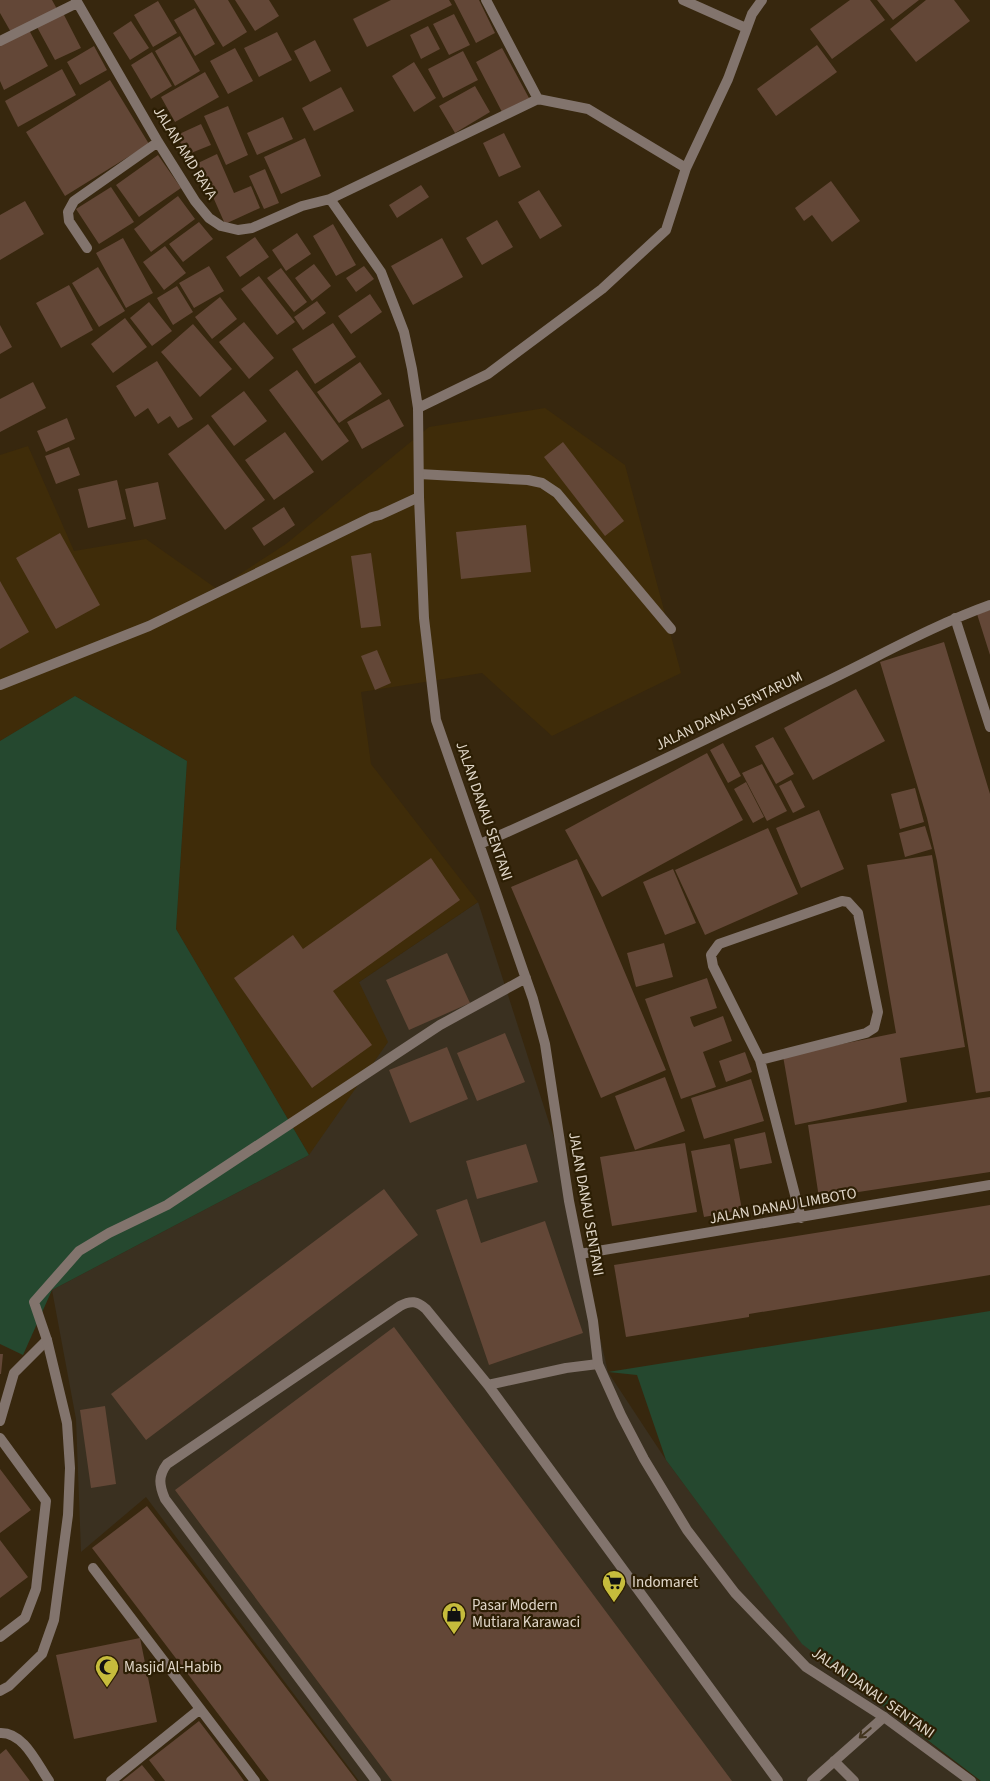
<svg xmlns="http://www.w3.org/2000/svg" width="990" height="1781" viewBox="0 0 990 1781" font-family="'Source Sans 3',sans-serif">
<style>
.commercial{fill:#3a3020}
.built{fill:#3f2c09}
.green{fill:#25482f}
.building{fill:#634737}
.lines{fill:none;stroke-linecap:round;stroke-linejoin:round}
.service{stroke:#82746d;stroke-width:10}
.minor{stroke:#82746d;stroke-width:10}
.oneway{stroke:#42341e}
.labels{text-anchor:middle;dominant-baseline:central;stroke-width:4.5;stroke-linejoin:round;paint-order:stroke}
.street-label{font-size:15px;fill:#e1d7c9;stroke:#2c1e04}
.poi-label{font-size:15px;fill:#e1d7c9;stroke:#2c1e04;text-anchor:start}
</style>
<rect width="100%" height="100%" fill="#37270e"/>
<path class="commercial" d="M478,902L554,1138L608,1372L666,1460L802,1643L979,1781H359L146,1497L81,1552L76,1419L52,1290L309,1155L359,982Z"/>
<path class="built" d="M545,408L625,465L681,673L552,736L482,673L361,692L371,764L478,902L359,982L388,1042L309,1155L176,929L187,761L75,696L0,741V455L28,446L74,551L146,539L217,589L286,544L429,427Z"/>
<path class="green" d="M75,696L187,761L176,929L309,1155L52,1290L23,1355L0,1344V741Z
M990,1311V1781H981L802,1644L666,1460L637,1375L608,1372Z"/>
<path class="building" d="M0,0H52L57,9L12,34L0,13Z
M194,0H228L247,32L223,47Z
M235,0H269L279,16L255,31Z
M391,0H449L452,5L367,47L353,19Z
M454,0H479L495,33L476,43Z
M850,0H870L885,20L832,59L810,29Z
M877,0H919L893,20Z
M926,0H954L970,21L916,62L890,29Z
M158,1L177,33L153,47L134,15Z
M195,8L215,44L195,56L174,20Z
M63,13L81,48L55,60L37,27Z
M454,14L470,45L449,55L433,24Z
M131,21L149,48L130,60L113,33Z
M428,26L440,49L421,59L410,35Z
M29,30L48,66L4,90L0,81V45Z
M277,32L292,60L259,77L244,48Z
M180,36L200,71L175,86L155,51Z
M315,40L331,71L310,82L294,51Z
M817,45L837,72L776,116L757,89Z
M94,46L107,70L80,85L67,62Z
M235,48L253,81L228,94L210,61Z
M502,48L529,98L502,112L476,62Z
M463,51L478,80L443,98L428,69Z
M152,52L172,86L151,99L131,65Z
M414,62L436,98L414,112L392,76Z
M62,69L76,95L18,127L5,101Z
M205,72L219,97L175,122L161,97Z
M110,80L149,144L65,196L26,132Z
M475,86L490,112L455,133L439,106Z
M341,87L354,111L314,131L302,108Z
M228,106L248,155L226,165L204,116Z
M283,117L293,139L257,155L247,133Z
M201,124L211,145L186,155L177,135Z
M504,133L521,167L499,177L483,143Z
M305,138L321,176L281,194L264,157Z
M217,154L234,193L251,186L260,208L225,224L198,163Z
M158,155L181,188L139,217L116,185Z
M265,169L279,203L264,209L249,176Z
M831,181L860,221L832,242L812,215L804,221L795,208Z
M421,185L429,197L397,218L389,205Z
M111,187L134,222L99,244L76,209Z
M539,190L562,226L540,239L518,202Z
M178,196L195,219L151,252L134,229Z
M25,201L44,234L0,260V215Z
M497,220L513,247L482,265L466,238Z
M199,222L213,239L183,262L169,244Z
M333,224L356,265L336,276L313,236Z
M297,233L311,254L286,271L272,250Z
M255,237L269,257L240,277L226,257Z
M123,238L153,293L126,308L96,253Z
M442,238L463,277L413,305L391,266Z
M165,246L186,273L164,290L143,262Z
M314,264L331,286L312,301L295,278Z
M209,266L224,291L194,308L179,283Z
M364,266L374,279L356,292L346,278Z
M98,267L125,311L99,327L72,283Z
M281,268L307,302L294,312L267,278Z
M259,276L295,322L277,335L241,289Z
M69,285L93,330L61,348L36,303Z
M177,286L193,312L173,325L157,298Z
M370,294L382,312L351,334L338,316Z
M220,297L237,319L212,339L195,317Z
M317,301L326,313L303,330L294,317Z
M149,302L172,331L152,346L130,318Z
M125,318L147,347L113,373L91,344Z
M244,322L274,358L249,379L219,342Z
M333,323L356,357L315,384L292,349Z
M193,324L232,369L200,397L161,352Z
M0,325L12,347L0,354Z
M157,361L193,419L178,428L170,416L158,424L148,408L135,417L116,386Z
M360,362L382,394L339,423L317,392Z
M297,370L349,441L322,461L269,390Z
M33,382L46,408L0,432V399Z
M244,391L267,421L234,446L211,416Z
M389,399L404,426L362,449L347,422Z
M67,418L75,439L46,452L37,431Z
M208,424L265,500L225,530L168,454Z
M285,432L314,472L274,500L245,460Z
M563,442L624,521L605,536L544,457Z
M69,447L80,475L56,484L45,456Z
M117,480L126,519L88,528L78,489Z
M158,482L166,519L134,527L125,489Z
M284,507L295,525L264,546L252,528Z
M526,525L531,572L461,579L456,532Z
M60,533L100,605L56,629L16,558Z
M371,553L381,626L361,628L351,556Z
M0,581L29,632L0,649Z
M990,610V655L977,614Z
M944,642L990,794V1091L976,1093L937,861L927,818L880,662Z
M377,650L391,683L375,690L361,656Z
M856,689L885,741L813,780L784,728Z
M773,737L794,774L776,784L755,746Z
M723,743L741,776L728,783L710,750Z
M707,753L743,820L602,897L565,830Z
M762,764L787,811L767,821L742,773Z
M791,780L805,807L793,813L779,786Z
M746,782L764,817L753,823L734,789Z
M915,788L924,822L900,829L891,794Z
M819,810L844,869L801,888L776,828Z
M925,826L932,849L905,857L899,833Z
M768,828L798,894L705,935L675,870Z
M932,855L965,1047L900,1058L907,1102L795,1125L783,1056L896,1033L867,865Z
M431,858L460,900L333,991L372,1045L312,1088L234,978L293,935L303,949Z
M577,859L666,1070L601,1098L511,887Z
M673,869L696,923L665,935L643,882Z
M664,943L673,977L636,987L627,953Z
M447,953L470,1003L409,1030L386,980Z
M707,978L717,1008L690,1017L692,1023L694,1027L723,1016L732,1041L703,1052L716,1087L681,1099L645,999Z
M505,1033L525,1082L477,1101L457,1053Z
M447,1047L468,1099L410,1123L389,1070Z
M745,1052L752,1072L726,1082L719,1061Z
M665,1077L685,1131L635,1150L615,1096Z
M751,1079L764,1121L704,1139L691,1098Z
M990,1097V1172L819,1198L808,1125Z
M765,1132L772,1163L740,1169L734,1139Z
M685,1143L697,1212L612,1226L600,1157Z
M526,1144L538,1182L477,1199L466,1161Z
M730,1144L742,1210L704,1217L691,1151Z
M384,1189L418,1235L146,1440L111,1394Z
M467,1199L481,1243L545,1221L583,1333L489,1365L436,1210Z
M990,1205V1275L749,1314V1317L626,1337L614,1265Z
M394,1327L732,1781H392L175,1490Z
M0,1354H3L1,1374H0Z
M105,1406L116,1484L91,1488L80,1410Z
M0,1469L31,1510L0,1533Z
M147,1506L202,1577L357,1781H269L200,1690L92,1548Z
M0,1540L28,1577L0,1598Z
M140,1638L157,1722L74,1739L56,1655Z
M199,1721L237,1771L244,1781H165L149,1760Z
M6,1749L30,1781H0V1754Z
M142,1765L155,1781H122Z"/>
<g class="lines">
<path class="service" d="M419,474L528,480L542,483L557,493L671,629
M0,685L149,626L372,517L380,515L419,497
M488,1385L566,1368L598,1364
M0,1421L14,1373L47,1340
M0,1438L46,1501L36,1589L25,1618L0,1637
M834,1761L854,1781
M376,1781L165,1499C159,1485 158,1476 167,1464L400,1306C411,1300 417,1301 426,1309L488,1385L778,1781
M812,1781L884,1717"/>
<path class="minor" d="M76,0L158,142L195,201L209,218L221,226L238,230L252,228L302,206L330,199L538,99L588,109L686,168
M486,0L538,99
M683,0L746,28
M0,41L77,3
M330,199L381,272L404,332L412,369L418,408L419,497L424,618L436,720L533,999L545,1044L569,1201L593,1321L598,1364L621,1415L644,1459L687,1530L735,1593L806,1667L884,1717L971,1781
M87,248L69,221L68,212L74,201L158,142
M418,408L488,374L602,289L666,230L686,168L728,79L752,14L762,0
M955,618L990,727
M480,844C595,794 706,739 819,685C876,658 931,626 990,605
M760,1060L866,1033L874,1028L878,1012L858,913L848,902L842,901L719,944L711,955L713,966L760,1060L801,1218
M580,1254L990,1185
M93,1568L255,1781
M0,1691L9,1686L42,1654L54,1620L68,1515L70,1468L67,1423L47,1340L34,1302L79,1251L109,1233L167,1205L440,1025L526,978
M0,1733C24,1732 37,1764 49,1781
M111,1781L200,1709"/>
</g>
<defs><path id="oneway-shaft" d="M-6 0H5M1.5-3L5.5 0L1.5 3" fill="none" stroke-width="1.6" stroke-linecap="round" stroke-linejoin="round" transform="scale(1.25)"/></defs>
<use class="oneway" href="#oneway-shaft" transform="translate(865 1733) rotate(140)"/>
<defs>
<g id="supermarket-pin" transform="scale(1.25)"><path d="M0 17L-7.5 6A9.5 9.5 0 1 1 7.5 6Z" fill="#c6bc3c" stroke="#2c1e04"/><path d="M-6-5.5h2.5l.6 2H6L4.5 2H-2.5L-4.4-4H-6ZM-1.5 3.2a1.3 1.3 0 1 0 .1 0ZM3 3.2a1.3 1.3 0 1 0 .1 0Z" fill="#111"/></g>
<g id="shop-pin" transform="scale(1.25)"><path d="M0 17L-7.5 6A9.5 9.5 0 1 1 7.5 6Z" fill="#c6bc3c" stroke="#2c1e04"/><path d="M-5-2.5h2.3a2.7 3.5 0 0 1 5.4 0H5L5.5 6h-11ZM-1.5-2.5h3a1.5 2.3 0 0 0-3 0Z" fill="#111"/></g>
<g id="mosque-pin" transform="scale(1.25)"><path d="M0 17L-7.5 6A9.5 9.5 0 1 1 7.5 6Z" fill="#c6bc3c" stroke="#2c1e04"/><path d="M3.5-4.9A6 6 0 1 0 3.5 4.9A5 5 0 1 1 3.5-4.9Z" fill="#111"/></g>
</defs>
<g fill-rule="evenodd">
<use href="#supermarket-pin" x="614" y="1582"/>
<use href="#shop-pin" x="454" y="1614"/>
<use href="#mosque-pin" x="107" y="1667"/>
</g>
<g class="labels">
<g class="street-label">
<text transform="translate(185 153) rotate(58)">JALAN AMD RAYA</text>
<text transform="translate(729 711) rotate(-26)">JALAN DANAU SENTARUM</text>
<text transform="translate(484 811) rotate(71)">JALAN DANAU SENTANI</text>
<text transform="translate(586 1204) rotate(80)">JALAN DANAU SENTANI</text>
<text transform="translate(783 1206) rotate(-10)">JALAN DANAU LIMBOTO</text>
<text transform="translate(873 1693) rotate(35)">JALAN DANAU SENTANI</text>
</g>
<g class="poi-label">
<text x="632" y="1582">Indomaret</text>
<text x="472" y="1605">Pasar Modern<tspan x="472" dy="17">Mutiara Karawaci</tspan></text>
<text x="124" y="1667">Masjid Al-Habib</text>
</g>
</g>
</svg>
